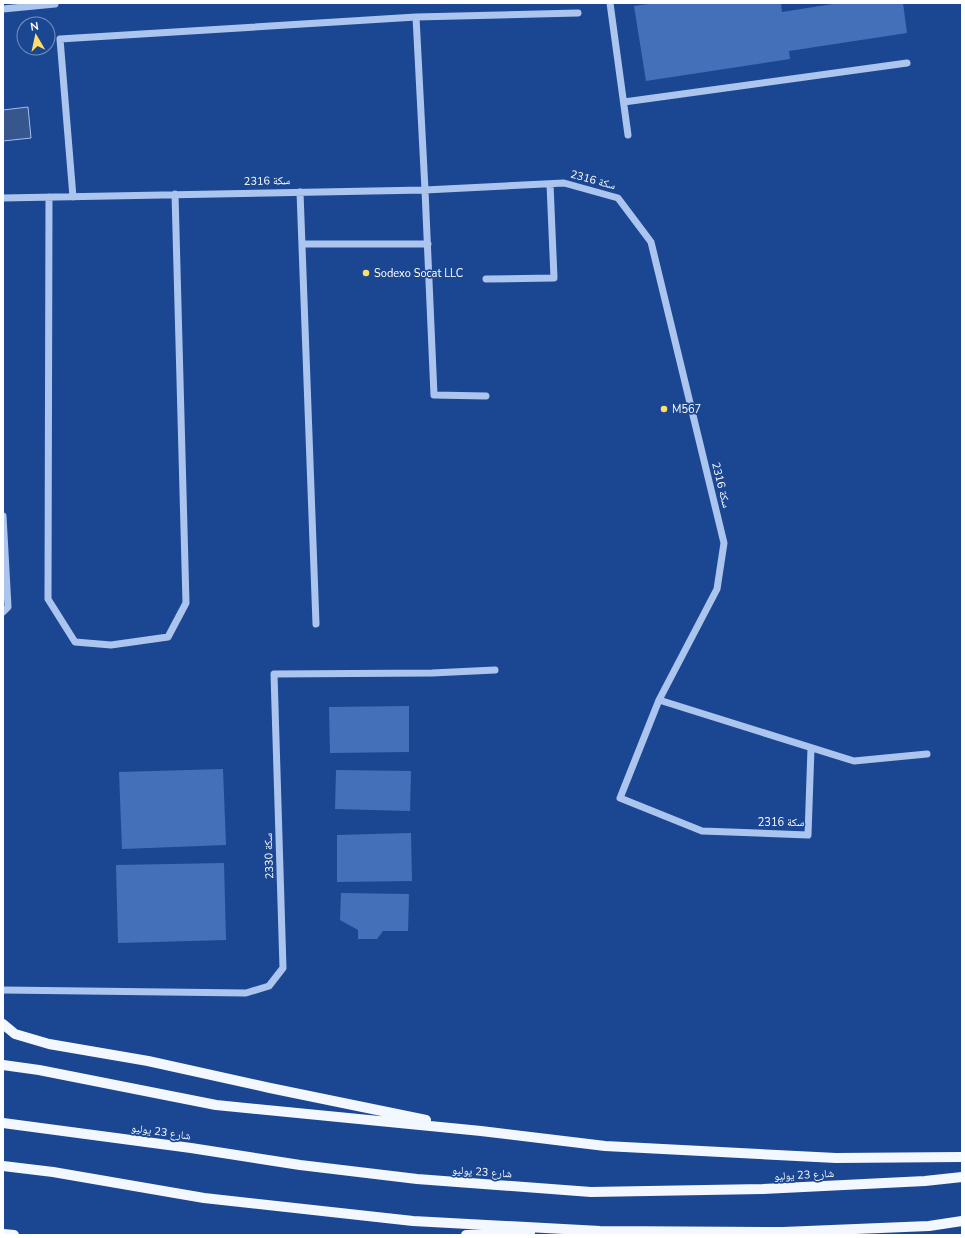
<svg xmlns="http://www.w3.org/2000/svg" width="965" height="1238" viewBox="0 0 965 1238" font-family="'Nunito Sans','Noto Naskh Arabic',sans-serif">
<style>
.water{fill:#36568d;stroke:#9ebff1}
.building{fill:#4470b9}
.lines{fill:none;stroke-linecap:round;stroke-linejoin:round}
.minor{stroke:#abc5ef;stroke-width:7}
.major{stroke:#f3f7ff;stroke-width:10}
.poi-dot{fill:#ffde69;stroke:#1b4792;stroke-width:1.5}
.labels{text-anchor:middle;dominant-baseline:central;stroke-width:3.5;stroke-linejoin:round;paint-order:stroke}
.street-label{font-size:11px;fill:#fff;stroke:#1b4792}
.poi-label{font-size:11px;fill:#fff;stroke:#1b4792;text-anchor:start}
</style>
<rect width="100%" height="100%" fill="#1b4792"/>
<path class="water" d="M28,107L31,138L3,141V110Z"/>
<path class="building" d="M655,3H781L782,12L839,3H903L907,33L789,51L790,59L646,81L634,6Z
M409,706V752L330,753L329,707Z
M223,769L226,845L122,849L119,772Z
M336,770L411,771L410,811L335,809Z
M411,833L412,881L337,882V835Z
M224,863L226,940L118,943L116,865Z
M341,893L409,894L408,931H383L377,939H358V930L340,920Z"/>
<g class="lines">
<path class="minor" d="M610,3L628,135
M3,9L55,4V3
M416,17L425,190L434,395L486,396
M624,102L907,63
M300,192L316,624
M49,197L48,599L75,642L111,645L168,637L186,603L175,194
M73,197L60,39L416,17L578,13
M3,198L425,190L564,183L618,198L651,242L724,543L717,589L659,700L620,798L702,831L808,835L811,748
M302,244H428
M486,279L554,278L550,184
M3,516L8,607L3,612
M659,700L854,761L927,754
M3,990L246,993L269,986L283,968L274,674L432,673L495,670"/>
<path class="major" d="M3,1024L15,1034L49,1044L148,1061L270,1088L426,1120
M3,1065L39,1070L216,1105L481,1131L605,1146L836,1158L962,1157
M3,1123L191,1148L300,1165L417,1179L591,1192L763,1189L925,1181L962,1177
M3,1166L53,1172L204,1198L413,1221L600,1231L783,1232L929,1226L962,1221
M3,1234L14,1235
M466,1235L530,1233"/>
</g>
<g class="poi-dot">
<circle cx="366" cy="273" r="4"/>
<circle cx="664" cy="409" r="4"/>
</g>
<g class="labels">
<g class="street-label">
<text transform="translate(593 180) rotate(15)">2316 سكة</text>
<text transform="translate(267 181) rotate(-1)">2316 سكة</text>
<text transform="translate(721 485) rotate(76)">2316 سكة</text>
<text x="781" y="822">2316 سكة</text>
<text transform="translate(269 856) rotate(-92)">سكة 2330</text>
<text transform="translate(161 1132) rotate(8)">شارع 23 يوليو</text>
<text transform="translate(482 1172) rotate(4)">شارع 23 يوليو</text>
<text transform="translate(804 1175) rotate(-3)">شارع 23 يوليو</text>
</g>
<g class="poi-label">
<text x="374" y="273">Sodexo Socat LLC</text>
<text x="672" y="409">M567</text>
</g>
</g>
<rect width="965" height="1238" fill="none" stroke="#ffffff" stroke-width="8"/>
<g transform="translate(36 36) rotate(351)"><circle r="19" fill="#1b4792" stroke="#7691be"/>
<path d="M0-3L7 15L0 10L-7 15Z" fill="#ffde69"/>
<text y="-6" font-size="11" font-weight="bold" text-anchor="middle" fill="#ffffff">N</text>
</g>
</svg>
